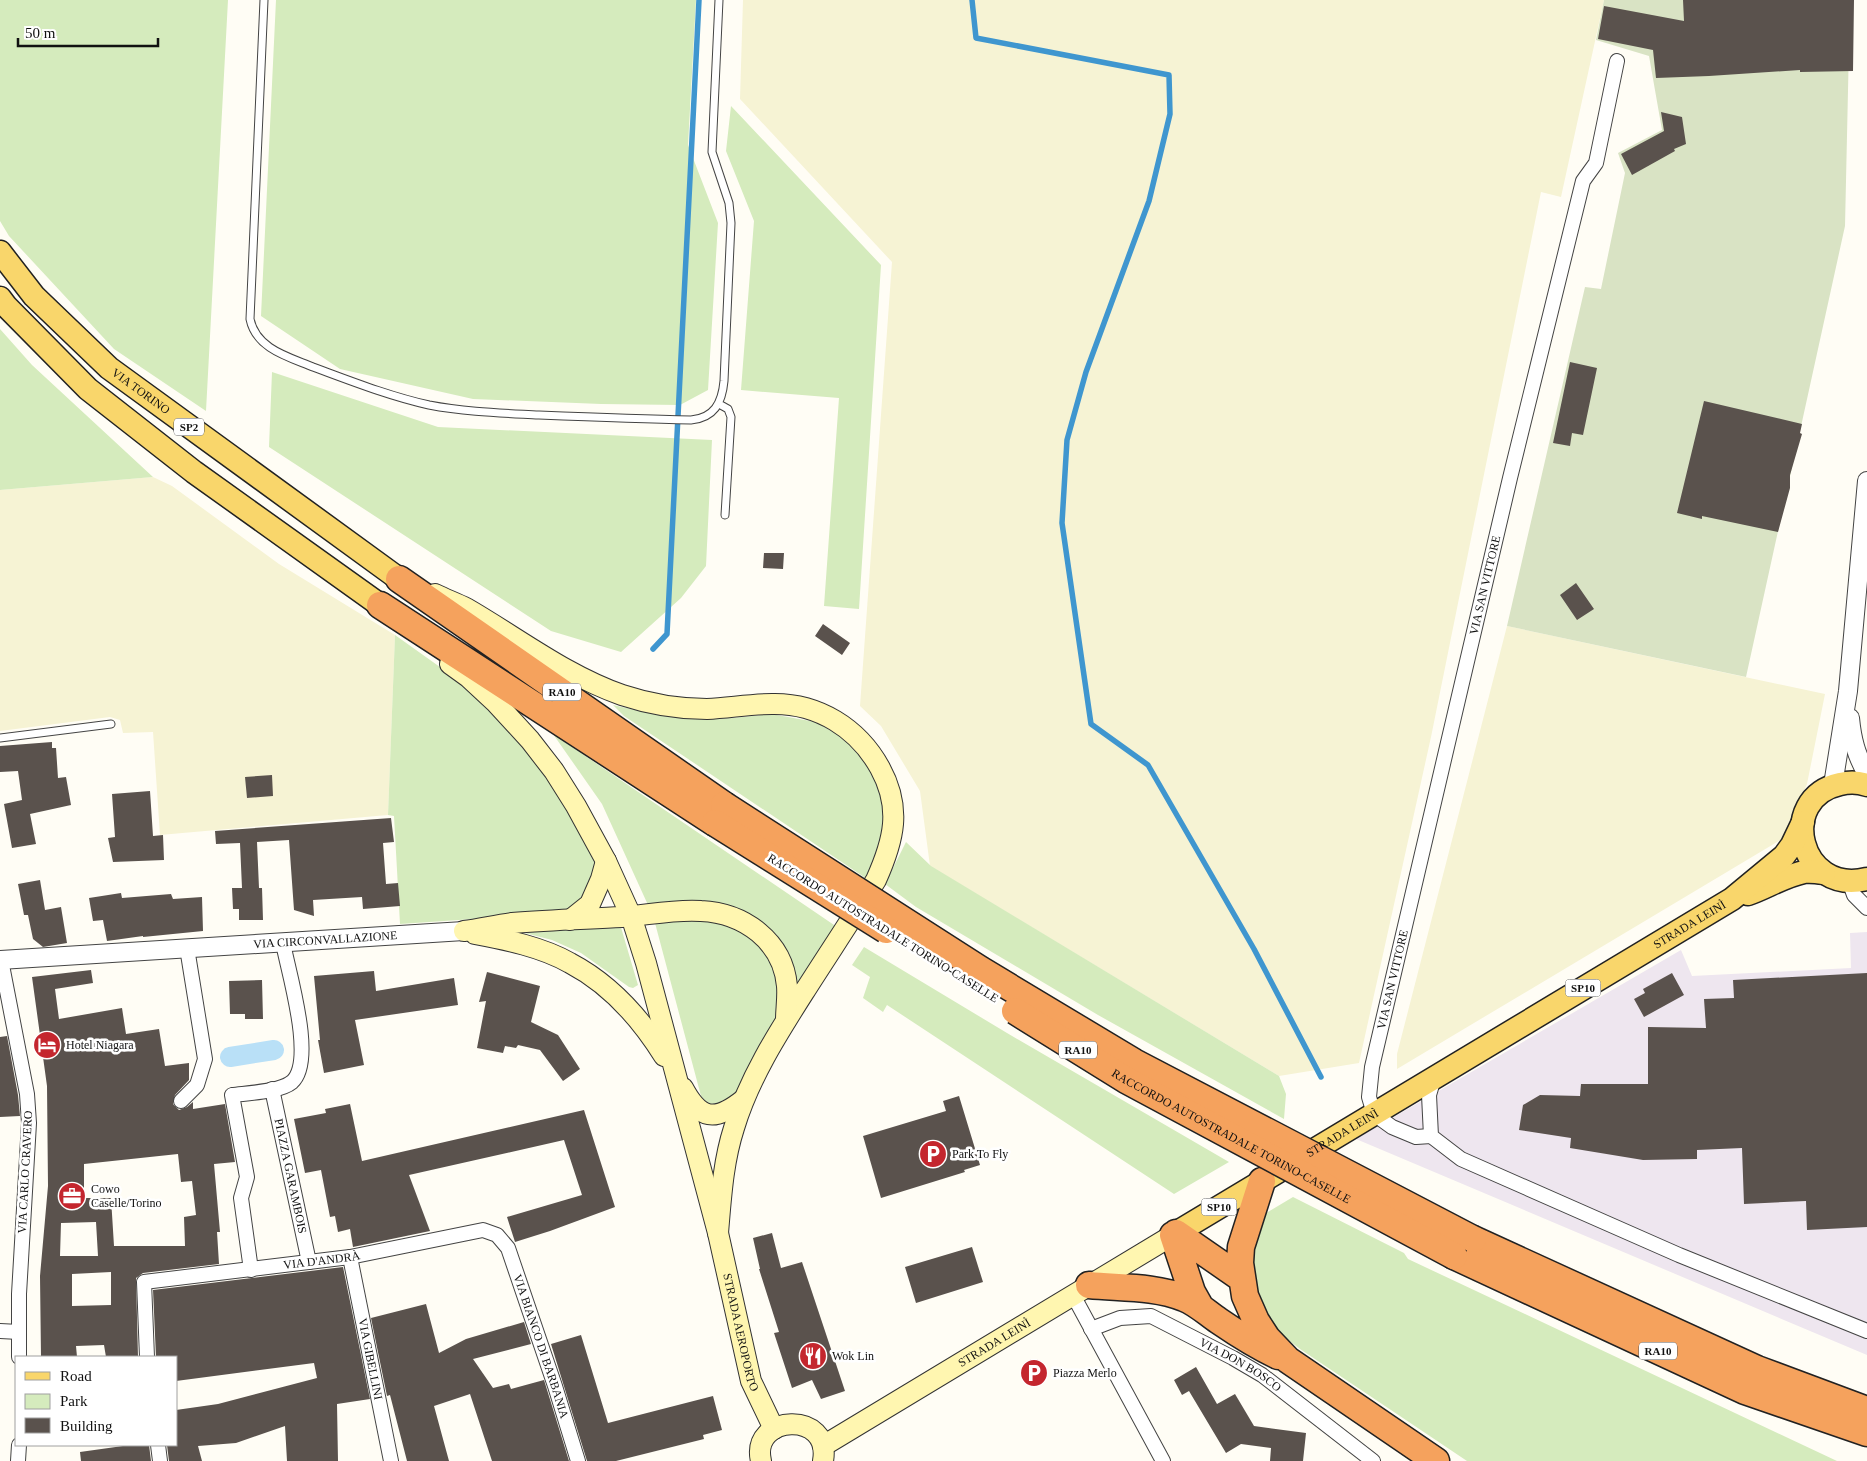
<svg xmlns="http://www.w3.org/2000/svg" width="1867" height="1461" viewBox="0 0 1867 1461" font-family="'Times New Roman',serif">
<style>
.industrial{fill:#eee6ef}
.farmland{fill:#f6f3d4}
.green{fill:#d5ebbd}
.cemetery{fill:#d9e3c4}
.lines{fill:none;stroke-linecap:round;stroke-linejoin:round}
.stream{stroke:#3f96cf;stroke-width:5.5}
.canal{stroke:#b9e0f7;stroke-width:20}
.building{fill:#5a524d;fill-rule:evenodd}
.service-casing{stroke:#444;stroke-width:9}
.minor-casing{stroke:#444;stroke-width:16}
.tertiary-casing{stroke:#444;stroke-width:20}
.secondary-casing{stroke:#333;stroke-width:22}
.primary-casing{stroke:#222;stroke-width:25}
.motorway-casing{stroke:#222;stroke-width:29}
.service{stroke:#fff;stroke-width:7}
.minor{stroke:#fff;stroke-width:14}
.tertiary{stroke:#fff;stroke-width:18}
.secondary{stroke:#fff6b0;stroke-width:20}
.primary{stroke:#f9d66b;stroke-width:22}
.motorway{stroke:#f5a25d;stroke-width:26}
.motorway-bridge-casing{stroke:#222;stroke-width:29;stroke-linecap:butt}
.motorway-bridge{stroke:#f5a25d;stroke-width:26}
.labels{text-anchor:middle;dominant-baseline:central;stroke-width:5;stroke-linejoin:round;paint-order:stroke}
.shield{fill:#fff;stroke:#585858;stroke-width:1}
.shield-label{font-size:11px;font-weight:bold;fill:#111}
.street-label{font-size:12px;fill:#111;stroke:#fff}
.poi-label{font-size:12px;fill:#111;stroke:#fff;text-anchor:start}
</style>
<rect width="100%" height="100%" fill="#fffdf5"/>
<path class="industrial" d="M1867,932V1355L1356,1139L1681,950L1692,976L1851,968L1850,933Z"/>
<path class="farmland" d="M743,0H1604L1561,197L1541,192L1431,737L1359,1063L1279,1076L930,866L920,791L881,726L860,706L892,262L740,99Z
M153,477L172,486L279,564L395,635L388,815L160,835L153,732L123,733L120,720L110,717L0,731V490Z
M1507,626L1825,694L1807,784L1782,839L1397,1069V1054Z"/>
<path class="green" d="M0,0H228L206,411L114,349L9,236L0,221Z
M276,0H696L688,145L718,223L708,390L680,405L601,404L473,399L340,369L261,316Z
M731,106L881,265L859,609L824,606L839,398L741,390L754,221L726,151Z
M0,329L32,365L153,477L0,490Z
M272,372L438,427L712,440L706,566L681,598L621,652L551,631L269,447Z
M395,635L461,682L532,753L569,808L597,865L588,893L576,908L516,916L400,924L394,816L388,815Z
M613,705L658,715L696,719L732,718L771,714L816,722L845,739L871,770L884,807L883,840L867,879L624,716Z
M553,734L837,927L797,989L771,931L753,916L732,907L710,903L648,905L602,804Z
M906,842L931,866L1279,1076L1286,1094L1284,1119L1098,1015L916,907L885,884Z
M666,918L738,923L776,965L781,993L778,1017L735,1097L725,1103L708,1104L701,1096L655,923Z
M620,924L638,985L633,988L629,987L581,953L552,940L521,932Z
M864,947L1007,1033L1229,1162L1174,1194L887,1005L883,1012L863,998L870,977L852,965Z
M1293,1197L1404,1253L1408,1259L1837,1461H1467L1300,1349L1268,1324L1255,1302L1250,1243L1263,1215Z"/>
<path class="cemetery" d="M1604,0H1850L1845,226L1746,677L1507,626L1585,287L1601,289L1625,173L1618,153L1662,130L1649,56L1596,40Z"/>
<g class="lines">
<path class="stream" d="M972,0L976,38L1169,75L1170,114L1149,201L1086,372L1067,440L1062,523L1091,724L1148,765L1254,949L1321,1077
M653,649L667,634L699,0"/>
<path class="canal" d="M230,1057L274,1050"/>
</g>
<path class="building" d="M1683,0H1854L1853,71L1800,72V70L1709,76L1656,78L1653,50L1598,39L1604,6L1684,21Z
M1661,112L1682,117L1686,144L1674,149L1675,151L1632,175L1621,154L1664,131Z
M1570,362L1597,368L1583,435L1572,433L1570,446L1553,443Z
M1704,401L1802,424L1800,433L1802,434L1790,475V488L1778,532L1702,516V519L1677,513Z
M764,553H784L783,569L763,568Z
M1576,583L1594,609L1577,620L1560,595Z
M823,624L850,643L842,655L815,636Z
M52,742V748H56L58,778L66,777L71,805L30,814L36,844L12,848L4,804L22,800L18,771L0,772V746Z
M272,775L273,796L247,798L245,777Z
M150,791L153,836L163,835L164,860L113,862L108,838L115,837L112,794Z
M391,818L394,842L383,843L386,884L398,883L400,906L363,909L362,897L313,900L314,916L294,910L289,840L257,842L259,888H262L263,920H239V909H233L232,888H242L240,843L216,844L215,831Z
M40,880L45,910L61,907L67,943L43,947L33,939L28,915H24L18,884Z
M121,893L122,898L171,894L173,899L202,897L203,931L143,937V936L107,941L103,920L93,921L89,898Z
M91,970L93,983L55,989L59,1019L122,1008L126,1034L159,1029L165,1066L189,1063V1080L175,1095L173,1104L179,1110L187,1107L193,1102V1109L225,1104L235,1162L214,1164L220,1232H217L219,1264L143,1273L136,1278L138,1357H106L104,1345L76,1346L77,1357H41L40,1276L48,1186L47,1086L32,977ZM178,1154L181,1182L192,1181L196,1215L184,1217L185,1246H114L111,1198H84V1164ZM96,1222L98,1256H60L61,1223ZM111,1272V1305L72,1306V1274Z
M374,971L376,991L454,978L458,1005L355,1020L364,1065L324,1073L318,1040H320L314,976Z
M487,972L540,986L531,1022L558,1035L580,1069L563,1081L540,1050L518,1045L516,1048L505,1046L503,1053L477,1048L486,1001L479,1002Z
M1672,973L1684,995L1644,1017L1634,999L1645,993L1643,989Z
M1867,973V1227L1807,1230L1806,1201L1744,1204L1742,1148L1697,1150V1159L1643,1160L1570,1148L1571,1138L1519,1130L1523,1105L1540,1095L1580,1096L1581,1084H1648V1027L1706,1028L1704,999L1734,998L1733,980Z
M262,980L263,1019H245V1014H230L229,981Z
M7,1036L18,1095L20,1116L0,1117V1037Z
M959,1096L980,1165L964,1170L965,1172L881,1198L863,1136L946,1111L943,1101Z
M350,1104L362,1161L584,1110L615,1207L550,1231L515,1242L507,1217L582,1195L564,1140L409,1175L430,1231L353,1247L350,1229L338,1232L335,1216L330,1217L321,1170L305,1173L294,1119L326,1113L325,1109Z
M772,1233L781,1268L802,1262L845,1391L821,1399L812,1380L792,1388L774,1333L779,1332L759,1269H760L753,1238Z
M972,1247L983,1282L916,1303L905,1267Z
M343,1267L370,1399L337,1404L338,1461H287L285,1426L236,1443L198,1446L202,1461H169L167,1445H176V1410L218,1404L317,1378L314,1363L176,1381V1357H156L153,1290Z
M426,1304L439,1353L466,1339L524,1322L531,1344L473,1359L493,1388L509,1384L511,1389L544,1380L569,1461H492L470,1394L434,1406L449,1461H407L390,1395L387,1396L371,1318Z
M581,1335L608,1423L713,1396L722,1430L703,1435L704,1439L616,1461H587L551,1344Z
M1196,1367L1217,1404L1235,1394L1254,1426L1306,1433L1303,1461H1270L1271,1448L1241,1444L1226,1453L1189,1391L1182,1395L1174,1380Z
M130,1445H149L151,1461H81L80,1452Z"/>
<g class="lines">
<g class="service-casing">
<path id="service" d="M264,0L250,319C256,349 289,357 313,367C351,381 389,396 429,405C465,412 502,413 539,415C589,417 640,419 691,420C714,418 722,403 724,381L731,223L729,203L712,152L719,0
M719,404L728,409L731,417L725,515
M0,738L111,724"/>
</g>
<g class="minor-casing">
<g id="minor">
<path d="M1849,881L1854,895L1867,908"/>
<path d="M1,960L27,1094L29,1123L19,1294V1357"/>
<path d="M1434,1078L1429,1095L1431,1136L1461,1159L1679,1255L1867,1331"/>
<path id="s1" d="M272,1089L309,1262"/>
<path d="M181,1101L197,1085L205,1059L187,948"/>
<path id="s2" d="M1431,1136L1416,1137L1392,1127L1374,1114L1369,1097L1372,1067L1510,478L1583,181L1596,163L1617,61"/>
<path id="s3" d="M350,1257L391,1461"/>
<path d="M251,1270L241,1198L247,1177L232,1095C248,1093 280,1092 292,1082C316,1061 288,971 283,943"/>
<path d="M1073,1295L1163,1461"/>
<path id="s4" d="M1091,1329L1120,1318L1151,1316L1233,1358L1262,1375L1373,1461"/>
<path d="M0,1331L19,1332"/>
<path id="s5" d="M147,1357L144,1282L350,1257L483,1230L497,1235L508,1248L555,1386L578,1461"/>
<path d="M158,1445L160,1461"/>
<path d="M18,1461L19,1445"/>
</g>
</g>
<g class="tertiary-casing">
<g id="tertiary">
<path d="M1850,718C1852,739 1856,755 1867,774"/>
<path d="M1833,785L1848,691L1867,481"/>
<path id="s6" d="M0,960L464,931"/>
</g>
</g>
<g class="secondary-casing">
<g id="secondary">
<path d="M435,594C445,599 456,603 466,608C518,638 565,675 622,695C649,704 678,709 707,709C729,708 750,704 772,704C818,703 858,728 880,768C902,808 894,840 876,880C853,917 829,953 806,989C778,1033 749,1078 734,1128C723,1162 721,1198 718,1233"/>
<path id="s7" d="M450,664L468,677L496,703L530,740L554,771L576,806L606,861L631,916L646,963L718,1233L751,1381L774,1429"/>
<path d="M570,920L590,904L601,879L606,861"/>
<path d="M464,931C480,929 496,925 512,923C549,920 585,919 622,917C648,915 675,909 701,911C744,913 783,941 787,986C788,997 786,1009 786,1020"/>
<path d="M475,934C507,940 542,947 570,963C610,984 641,1019 664,1056"/>
<path d="M683,1088C700,1120 715,1122 743,1100"/>
<path id="s8" d="M823,1446L1173,1235"/>
<path d="M761,1461C750,1414 832,1410 823,1461"/>
</g>
</g>
<g class="primary-casing">
<g id="primary">
<path id="s9" d="M0,252L34,296L109,368L399,579"/>
<path d="M0,298L6,306L88,389L194,472L380,605"/>
<path d="M1867,785C1858,782 1849,782 1840,784C1776,798 1799,896 1867,879"/>
<path d="M1748,894C1766,888 1784,876 1804,872C1810,871 1817,872 1824,873"/>
<path id="s10" d="M1176,1233L1732,899L1784,856L1792,845L1803,822"/>
</g>
</g>
<g class="motorway-casing">
<path id="motorway" d="M399,579L724,805
M380,605L715,823
M1262,1181L1241,1247L1240,1263L1245,1296L1256,1321L1267,1338L1288,1360L1436,1461
M1176,1233L1241,1278
M1173,1235L1192,1292L1201,1308
M1473,1239L1757,1369L1867,1410
M1454,1256L1745,1391L1867,1433
M1089,1285C1120,1288 1155,1286 1184,1298C1197,1303 1207,1313 1219,1321C1238,1334 1257,1346 1278,1356"/>
</g>
<use href="#service" class="service"/>
<use href="#minor" class="minor"/>
<use href="#tertiary" class="tertiary"/>
<use href="#secondary" class="secondary"/>
<use href="#primary" class="primary"/>
<use href="#motorway" class="motorway"/>
<g class="motorway-bridge-casing">
<g id="motorway-bridge">
<path d="M724,805L981,970L1134,1062L1473,1239"/>
<path d="M715,823L886,930"/>
<path id="s11" d="M1015,1011L1126,1080L1454,1256"/>
</g>
</g>
<use href="#motorway-bridge" class="motorway-bridge"/>
</g>
<defs>
<g id="hotel-disc" transform="scale(1.4375)"><circle r="9.5" fill="#c4262e" stroke="#fff"/><path d="M-6-4.5h1.5V1H6V5H4.5V3h-9V5H-6ZM-4 0a1.8 1.8 0 1 1 3.6 0ZM.5 0V-2.5h3Q6-2.5 6 0Z" fill="#fff"/></g>
<g id="parking-disc" transform="scale(1.4375)"><circle r="9.5" fill="#c4262e" stroke="#fff"/><path d="M-3.5-5.5H1a3.5 3.5 0 0 1 0 7H-1V5.5H-3.5ZM-1-3.4V-.6H.8a1.4 1.4 0 0 0 0-2.8Z" fill="#fff"/></g>
<g id="office-disc" transform="scale(1.4375)"><circle r="9.5" fill="#c4262e" stroke="#fff"/><path d="M-6-3h4V-5.5h4V-3h4V5H-6ZM-1-4.5V-3h2v-1.5ZM-6 0V1H6V0Z" fill="#fff"/></g>
<g id="restaurant-disc" transform="scale(1.4375)"><circle r="9.5" fill="#c4262e" stroke="#fff"/><path d="M-5-6h1v4h1v-4h1v4h1v-4h1v5L-1.5 .5V6h-2V.5L-5-1ZM5-6V6H3V1.5H1.5Q1.5-4 5-6Z" fill="#fff"/></g>
</defs>
<g fill-rule="evenodd">
<use href="#hotel-disc" x="47" y="1045"/>
<use href="#parking-disc" x="933" y="1154"/>
<use href="#office-disc" x="72" y="1196"/>
<use href="#restaurant-disc" x="813" y="1356"/>
<use href="#parking-disc" x="1034" y="1373"/>
</g>
<g class="labels">
<g class="shield">
<rect x="174" y="418.5" width="30" height="17" rx="4"/>
<rect x="543" y="683.5" width="38" height="17" rx="4"/>
<rect x="1565.5" y="979.5" width="35" height="17" rx="4"/>
<rect x="1059" y="1041.5" width="38" height="17" rx="4"/>
<rect x="1201.5" y="1198.5" width="35" height="17" rx="4"/>
<rect x="1639" y="1342.5" width="38" height="17" rx="4"/>
</g>
<g class="shield-label">
<text x="189" y="427">SP2</text>
<text x="562" y="692">RA10</text>
<text x="1583" y="988">SP10</text>
<text x="1078" y="1050">RA10</text>
<text x="1219" y="1207">SP10</text>
<text x="1658" y="1351">RA10</text>
</g>
<g class="street-label">
<text stroke="none"><textPath href="#s9" startOffset="199">VIA TORINO</textPath></text>
<text stroke="none"><textPath href="#s2" startOffset="606">VIA SAN VITTORE</textPath></text>
<text stroke="none"><textPath href="#s10" startOffset="599">STRADA LEINÌ</textPath></text>
<text transform="translate(883 928) rotate(32)">RACCORDO AUTOSTRADALE TORINO-CASELLE</text>
<text stroke="none"><textPath href="#s6" startOffset="326">VIA CIRCONVALLAZIONE</textPath></text>
<text stroke="none"><textPath href="#s2" startOffset="201">VIA SAN VITTORE</textPath></text>
<text stroke="none"><textPath href="#s10" startOffset="194">STRADA LEINÌ</textPath></text>
<text stroke="none"><textPath href="#s11" startOffset="250">RACCORDO AUTOSTRADALE TORINO-CASELLE</textPath></text>
<text transform="translate(25 1172) rotate(-87)">VIA CARLO CRAVERO</text>
<text stroke="none"><textPath href="#s1" startOffset="89">PIAZZA GARAMBOIS</textPath></text>
<text stroke="none"><textPath href="#s5" startOffset="254">VIA D'ANDRÀ</textPath></text>
<text stroke="none"><textPath href="#s7" startOffset="745">STRADA AEROPORTO</textPath></text>
<text stroke="none"><textPath href="#s8" startOffset="200">STRADA LEINÌ</textPath></text>
<text stroke="none"><textPath href="#s5" startOffset="554">VIA BIANCO DI BARBANIA</textPath></text>
<text stroke="none"><textPath href="#s3" startOffset="104">VIA GIBELLINI</textPath></text>
<text stroke="none"><textPath href="#s4" startOffset="164">VIA DON BOSCO</textPath></text>
</g>
<g class="poi-label">
<text x="66" y="1045">Hotel Niagara</text>
<text x="952" y="1154">Park To Fly</text>
<text x="91" y="1189">Cowo<tspan x="91" dy="14">Caselle/Torino</tspan></text>
<text x="832" y="1356">Wok Lin</text>
<text x="1053" y="1373">Piazza Merlo</text>
</g>
</g>
<rect x="15" y="1356" width="162" height="90" fill="#ffffff" stroke="#a0a0a0"/>
<rect x="25" y="1372" width="25" height="8" fill="#f9d66b" stroke="#a0a0a0"/>
<text x="60" y="1381" font-size="15" fill="#111111">Road</text>
<rect x="25" y="1394" width="25" height="15" fill="#d5ebbd" stroke="#a0a0a0"/>
<text x="60" y="1406" font-size="15" fill="#111111">Park</text>
<rect x="25" y="1418" width="25" height="15" fill="#5a524d" stroke="#a0a0a0"/>
<text x="60" y="1431" font-size="15" fill="#111111">Building</text>
<path d="M18 38v8h140v-8" fill="none" stroke="#111111" stroke-width="2.5"/>
<text x="25" y="38" font-size="15" fill="#111111" stroke="#ffffff" stroke-width="4" paint-order="stroke">50 m</text>
</svg>
